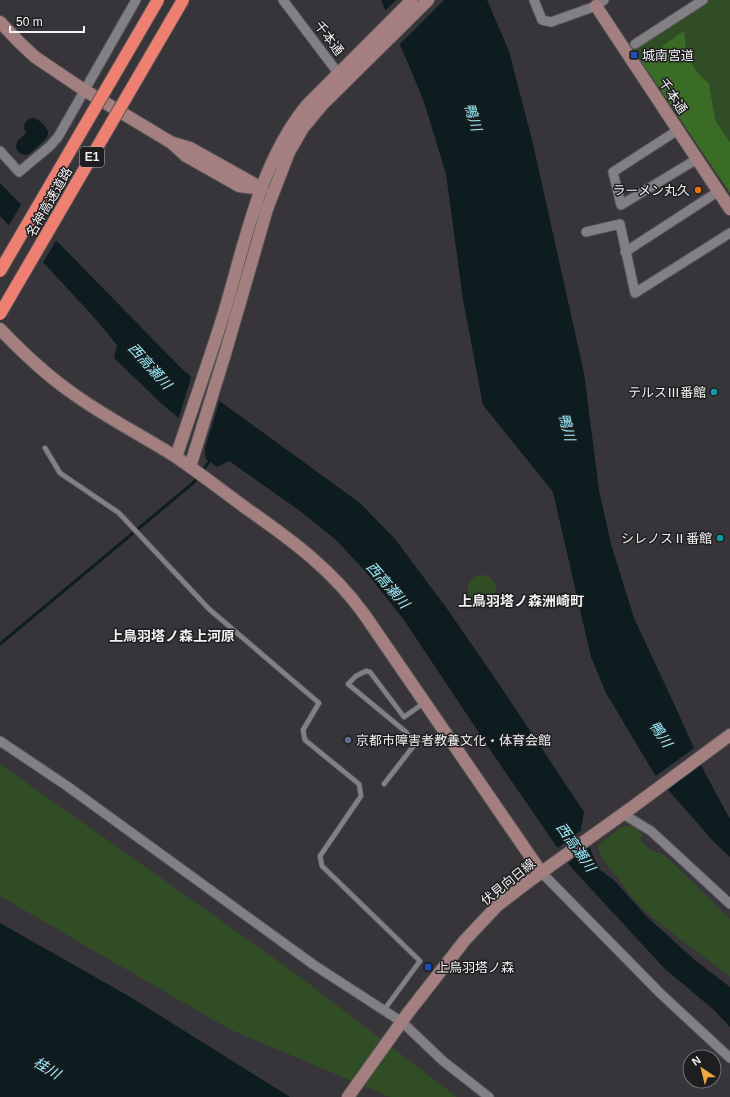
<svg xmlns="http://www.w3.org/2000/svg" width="730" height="1097" viewBox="0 0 730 1097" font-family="Arial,'Noto Sans JP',sans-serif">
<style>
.green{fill:#314d26}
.forest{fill:#3b6c25}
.water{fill:#0c1c1f}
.pier{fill:#38353a}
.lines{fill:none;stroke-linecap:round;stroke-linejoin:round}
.stream{stroke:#0c1c1f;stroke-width:3}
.river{stroke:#0c1c1f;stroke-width:18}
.lane-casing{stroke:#565458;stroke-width:6}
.street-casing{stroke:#565458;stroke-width:11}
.secondary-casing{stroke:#565458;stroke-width:14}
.lane{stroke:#838085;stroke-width:4.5}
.street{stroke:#838085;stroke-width:9}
.secondary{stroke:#a3807f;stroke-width:12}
.highway-bridge-casing{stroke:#565458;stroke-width:14;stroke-linecap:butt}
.highway-bridge{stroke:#ee8071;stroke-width:12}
.transit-dot{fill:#1a4fb4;stroke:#1e1d1f;stroke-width:1.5}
.food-dot{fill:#e8710a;stroke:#1e1d1f;stroke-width:1.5}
.culture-dot{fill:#0f9aa8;stroke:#1e1d1f;stroke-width:1.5}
.service-dot{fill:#5c6f8a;stroke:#1e1d1f;stroke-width:1.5}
.labels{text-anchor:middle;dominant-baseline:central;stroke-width:3;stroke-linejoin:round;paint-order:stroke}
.shield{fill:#1e1d1f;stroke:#b2b1b3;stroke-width:1}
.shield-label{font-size:12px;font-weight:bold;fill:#f2f0f3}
.street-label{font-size:13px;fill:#f2f0f3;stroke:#1e1d1f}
.poi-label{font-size:13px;fill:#f2f0f3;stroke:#1e1d1f;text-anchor:start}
.water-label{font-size:14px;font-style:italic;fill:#95edfd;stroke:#1e1d1f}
.neighbourhood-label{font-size:14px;font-weight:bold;fill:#f2f0f3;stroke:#1e1d1f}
</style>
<rect width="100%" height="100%" fill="#38353a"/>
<path class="green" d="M707,0H730V193L633,49Z
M468 589a14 14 0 1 1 28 0a14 14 0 1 1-28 0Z
M0,764L296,974L457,1097H390L229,1029L0,896Z
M628,826H635L643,836L640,839L650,850L666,856L730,919V977C701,953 669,933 641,907C632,898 625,888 618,878C609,867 600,859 598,845L621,827Z"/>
<path class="forest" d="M684,31L686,52L696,71L709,84L715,120L730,142V193L641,61Z"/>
<path class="water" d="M381,0H487L509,51L533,144L584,373L599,490L611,544L634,618L681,719L705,773L730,819V857L713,841L655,775L606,693L591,657L553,492L483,405L463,300L446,174L423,99Z
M0,183L182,369L221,402L360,503L395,539L448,610L503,690L584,812L581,828L599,869L615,881L647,917L696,961L730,987V1027L713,1009L664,968L570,866L495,757L404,620L366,572L336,540L300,511L229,461L217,467L206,459L203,438L163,405L114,358L117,345L92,315L0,216Z
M0,923L127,995L290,1097H0Z"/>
<path class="pier" d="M396,0H444L399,45L384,12Z
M22,203L57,239L42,264L8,227Z
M192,375L220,399L203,455L201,439L178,420Z
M696,747L697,751L657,781L654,777Z
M583,829L591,846L566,864L556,849Z"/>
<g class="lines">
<path class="stream" d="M202,472L211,459
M0,644L193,483L198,477"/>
<path class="river" d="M25,146L39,133L33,127"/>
<g class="lane-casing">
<path id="lane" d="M45,448L60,473L119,513L209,609L319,703L303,730L305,740L359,784L361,796L320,856L322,866L420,961L384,1010
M384,784L415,744L406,732L348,684L356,676L366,671L370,672L404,717L424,703"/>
</g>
<g class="street-casing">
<path id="street" d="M283,0L338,73
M534,0L542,20L551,22L596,6L604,0
M635,44L703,0
M678,130L613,172L621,205L697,159
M0,151L19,172L50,146L58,137L136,0
M586,232L620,224L635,293L730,233
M625,252L719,191
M0,741L67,786L314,965L402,1022L443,1061L489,1097
M623,814L651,831L730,904
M541,872L661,994L730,1058"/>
</g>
<g class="secondary-casing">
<path id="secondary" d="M596,6L730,209
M0,22L19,42L35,57L84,90L172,143L186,156L239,186L262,189
M173,143L190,148L258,186
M0,329C23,353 47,376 75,395C107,418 143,436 176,457C201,474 225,493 250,511C293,541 332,570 364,614L541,872
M176,457C192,409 209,361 224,313C245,243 260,162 307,105L412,0
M190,467L225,354L267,209L289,152L303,128L322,105L428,0
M348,1097L408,1013L465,940L498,905L532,879L634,806L730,735"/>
</g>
<use href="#lane" class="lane"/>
<use href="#street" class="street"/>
<use href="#secondary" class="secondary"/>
<g class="highway-bridge-casing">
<path id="highway-bridge" d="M0,271L158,0
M0,314L183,0"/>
</g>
<use href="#highway-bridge" class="highway-bridge"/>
</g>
<g class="transit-dot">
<rect x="630" y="51" width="8" height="8" rx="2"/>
<rect x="424" y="963" width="8" height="8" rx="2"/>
</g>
<circle class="food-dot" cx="698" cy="190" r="4"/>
<g class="culture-dot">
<circle cx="714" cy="392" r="4"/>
<circle cx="720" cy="538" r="4"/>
</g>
<circle class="service-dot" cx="348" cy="740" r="4"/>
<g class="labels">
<rect class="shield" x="80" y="147" width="24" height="20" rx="3"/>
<g class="shield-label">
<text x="92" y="157">E1</text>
</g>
<g class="street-label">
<text transform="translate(329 38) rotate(53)">千本通</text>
<text transform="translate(673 96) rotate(56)">千本通</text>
<text transform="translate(49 202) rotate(-60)">名神高速道路</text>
<text transform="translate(508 882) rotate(-39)">伏見向日線</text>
</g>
<g class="poi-label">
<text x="642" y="55">城南宮道</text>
<text x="690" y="190" text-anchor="end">ラーメン丸久</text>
<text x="706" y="392" text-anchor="end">テルスⅢ番館</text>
<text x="712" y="538" text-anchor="end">シレノスⅡ番館</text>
<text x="356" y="740">京都市障害者教養文化・体育会館</text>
<text x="436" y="967">上鳥羽塔ノ森</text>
</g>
<g class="water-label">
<text transform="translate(473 117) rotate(73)">鴨川</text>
<text transform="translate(150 366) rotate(48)">西高瀬川</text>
<text transform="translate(567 427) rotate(76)">鴨川</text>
<text transform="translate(388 585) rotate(49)">西高瀬川</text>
<text transform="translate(661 734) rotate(56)">鴨川</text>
<text transform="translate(576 847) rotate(55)">西高瀬川</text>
<text transform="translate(47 1068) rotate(31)">桂川</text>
</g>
<g class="neighbourhood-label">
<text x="521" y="601">上鳥羽塔ノ森洲崎町</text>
<text x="172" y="636">上鳥羽塔ノ森上河原</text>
</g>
</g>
<g transform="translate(702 1069) rotate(325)"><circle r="19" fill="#1e1d1f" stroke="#737174"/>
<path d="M0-3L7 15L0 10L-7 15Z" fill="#f0a63f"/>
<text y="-6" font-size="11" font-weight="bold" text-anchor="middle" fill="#f2f0f3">N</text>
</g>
<path d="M10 26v6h74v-6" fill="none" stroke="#f2f0f3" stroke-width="2"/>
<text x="16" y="26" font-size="12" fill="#f2f0f3" stroke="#1e1d1f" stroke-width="3" paint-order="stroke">50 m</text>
</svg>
